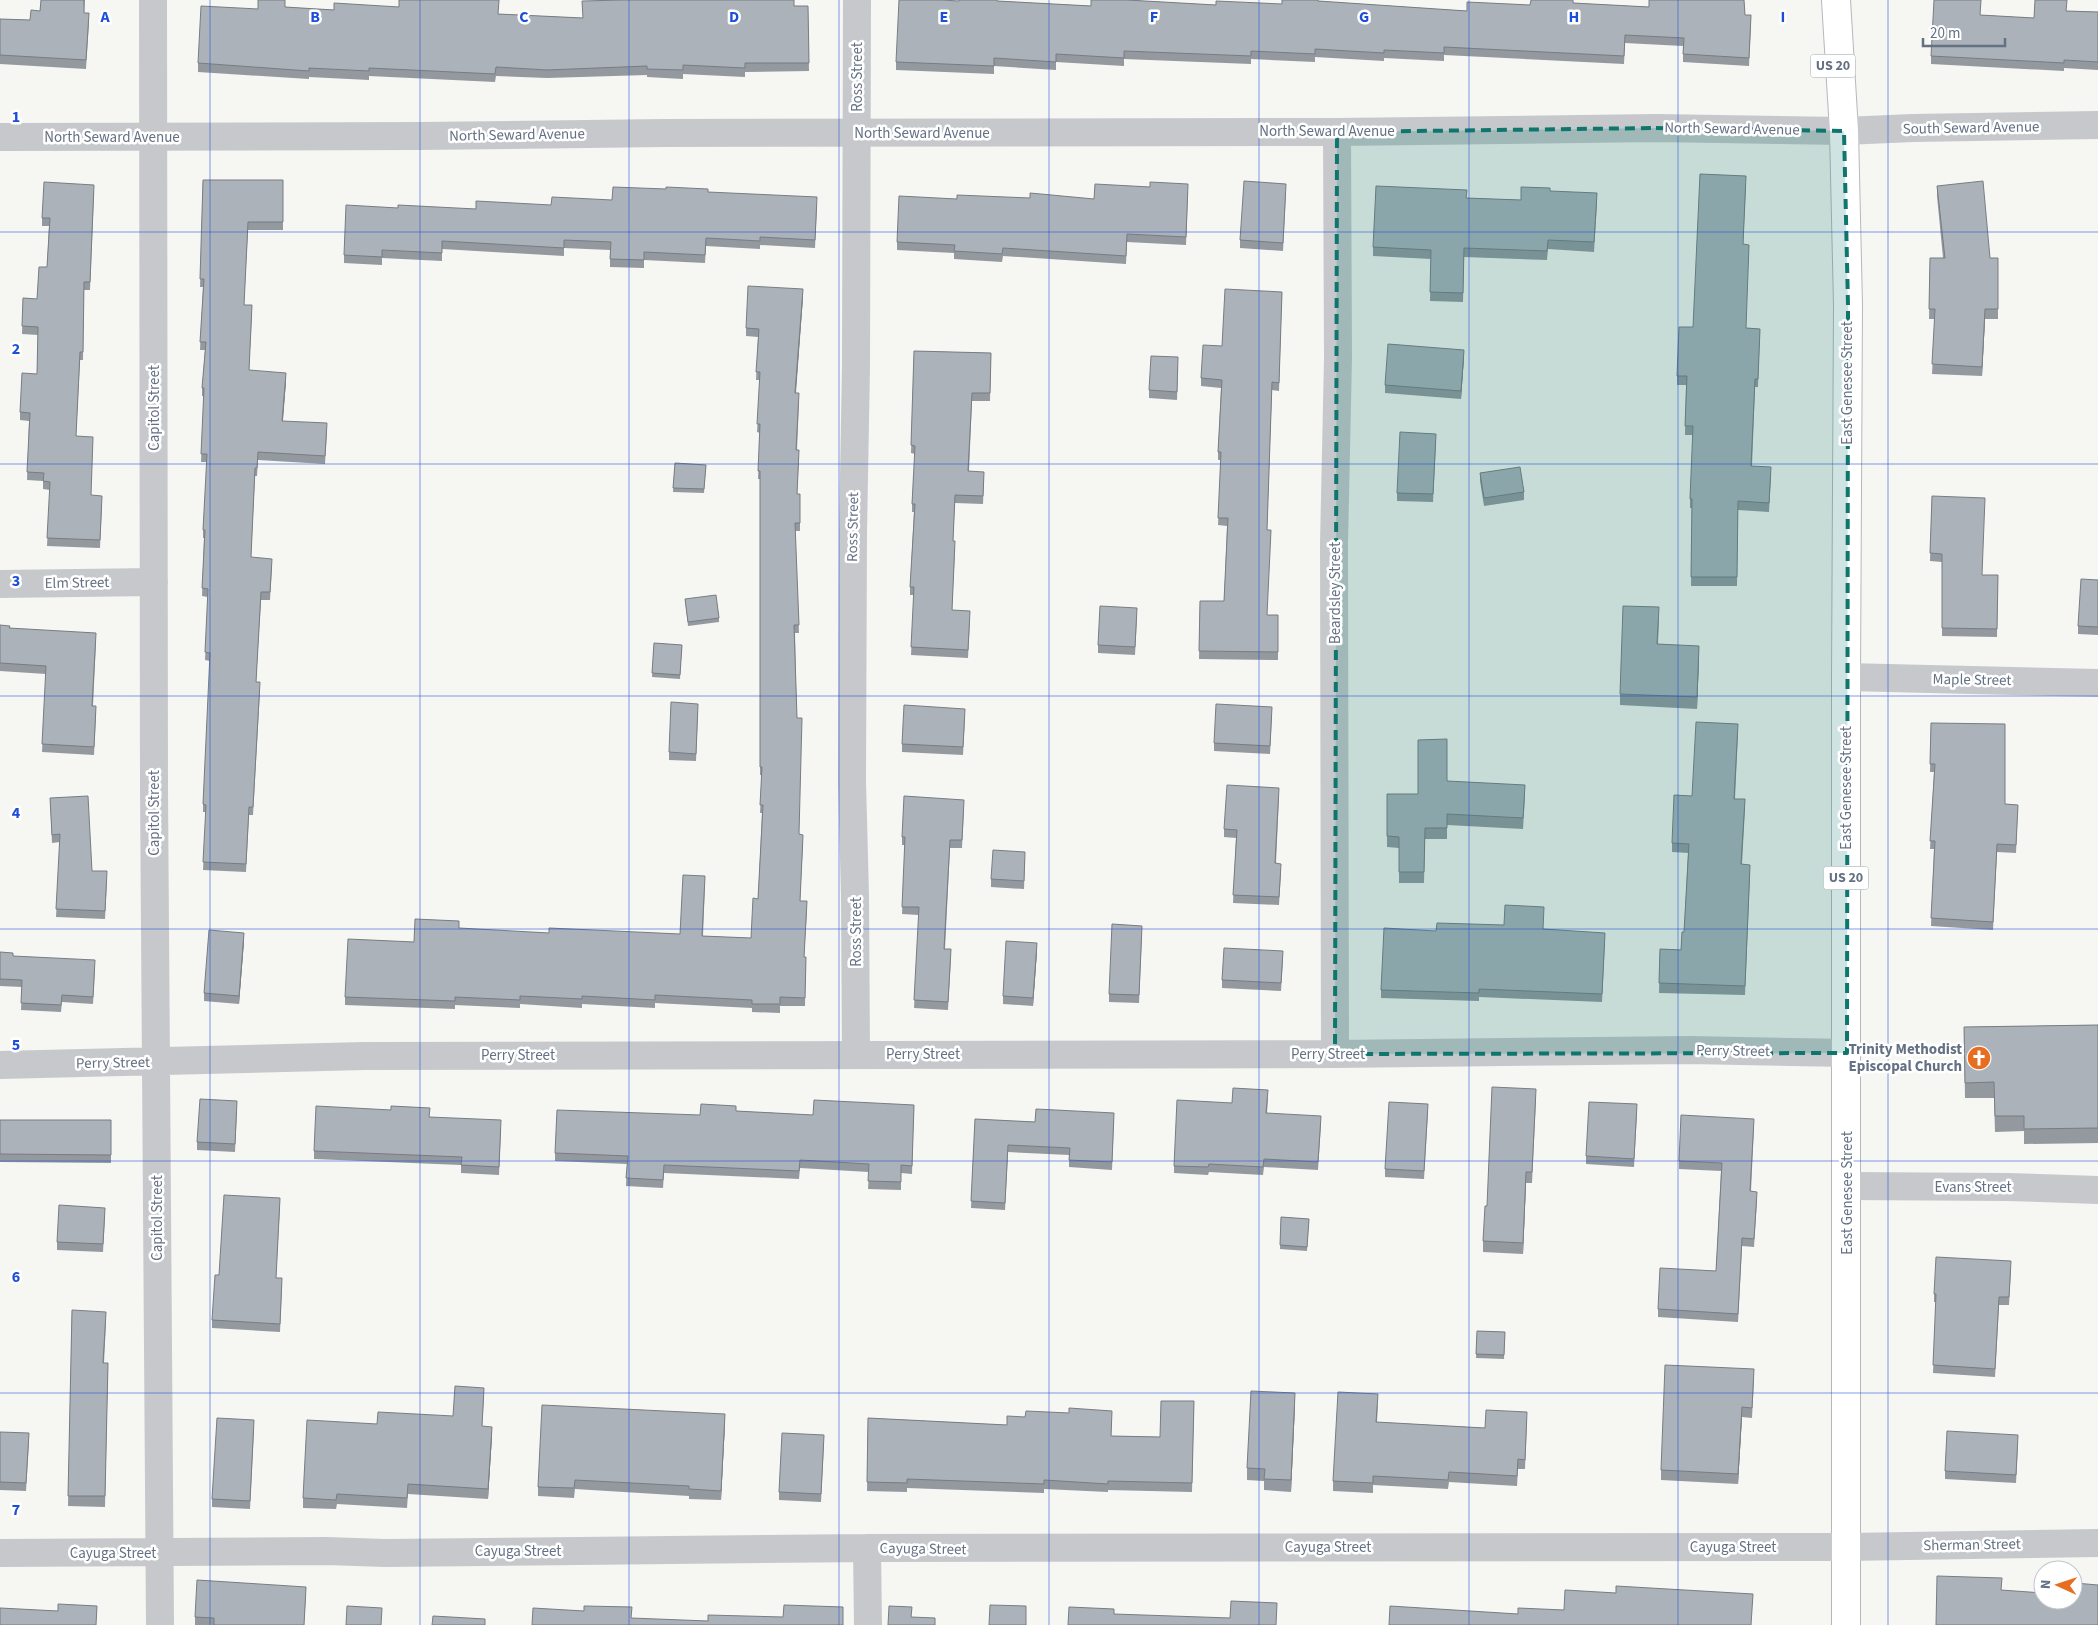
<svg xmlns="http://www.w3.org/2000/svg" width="2098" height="1625" viewBox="0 0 2098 1625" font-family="'Source Sans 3',sans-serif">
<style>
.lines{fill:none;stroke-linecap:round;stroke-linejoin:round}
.trunk-casing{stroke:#b6b8bc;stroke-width:30}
.minor{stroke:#c6c8cc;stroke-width:28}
.tertiary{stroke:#c6c8cc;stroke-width:28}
.trunk{stroke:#fff;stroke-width:28}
.wall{fill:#93999f}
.shaded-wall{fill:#787d82}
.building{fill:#abb2b9;stroke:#787d82}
.marked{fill:#0f766e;fill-opacity:0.2;stroke:#0f766e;stroke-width:4;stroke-dasharray:10 6;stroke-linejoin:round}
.grid{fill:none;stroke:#1d4ed8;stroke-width:1;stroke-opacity:0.55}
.labels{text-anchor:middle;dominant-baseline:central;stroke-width:5;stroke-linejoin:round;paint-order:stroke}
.shield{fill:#fff;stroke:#929ca9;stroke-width:1}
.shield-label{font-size:14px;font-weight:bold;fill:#647184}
.street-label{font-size:15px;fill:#647184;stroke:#fff}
.poi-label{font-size:15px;font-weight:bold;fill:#647184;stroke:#fff;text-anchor:end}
.grid-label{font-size:16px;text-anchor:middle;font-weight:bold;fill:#1d4ed8;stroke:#fff;stroke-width:5;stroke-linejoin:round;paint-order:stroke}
</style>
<rect width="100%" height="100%" fill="#f6f6f2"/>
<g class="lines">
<g class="trunk-casing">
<path id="trunk" d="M1836,0L1844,131L1848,305L1846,677V1625"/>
</g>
<path class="minor" d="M153,0L154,789L160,1625
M1844,131L1913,128L2098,125
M0,584L154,582
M1846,677L2098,683
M856,1054L855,895L852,781L853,532L856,367L857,0
M1335,1054L1334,544L1338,358L1337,132
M0,1065L365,1056L1335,1054L1690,1050L1847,1053
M1847,1186L2008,1187L2098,1190
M867,1548L868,1625
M0,1553L326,1551L385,1553L867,1548L1846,1547L2098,1543"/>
<path class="tertiary" d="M0,137L419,136L663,133L1337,132L1656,128L1844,131"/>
<use href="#trunk" class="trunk"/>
</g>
<path class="wall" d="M41,0H85L84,13L89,22L86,69L0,64V19L30,20L40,11Z
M1091,0H1127L1216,5L1282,4L1318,1L1467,11L1530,5L1573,3L1649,7L1696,0H1744L1745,15L1751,23L1749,66L1683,62V46L1625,43L1624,64L1444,55V61L1384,58V61L1315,57V62L1251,59V64L1124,59V66L1056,62V70L994,66V74L896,70V62L959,1H997L1091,6Z
M794,6H808L809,71L745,72V77L683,74V79L647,77V75L547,78L496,76L495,82L369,76V80L309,77V79L198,72V63L258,9L285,7L334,10L499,14L583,18Z
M2067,11L2098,12V70L2064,68V71L1931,64V56L1980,15L2034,18Z
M203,180H283V230H248L244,305L252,313L249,370L286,381L283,421L327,431L325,464L258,460L257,476H255L251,557L272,567L270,600H261L256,682L260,690L253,815H249L246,872L203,870L206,812H203V804L210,661L205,660L208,597L202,596L204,538H203V530L207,462H201L204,396H202V388L205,350H200L203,287H200Z
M1746,185L1743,245L1746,328L1760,329L1758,387H1755L1752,466L1771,476L1769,512L1738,510L1737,586H1691L1692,508H1690V499L1693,435H1685L1686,385H1677V376L1693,327Z
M1937,186L1990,258L1998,309V319H1985L1982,376L1932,374L1935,319H1929L1930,258H1943L1937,196Z
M1550,191L1597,203L1594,252L1548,249L1547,260L1464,257L1463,302L1430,301L1431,259L1373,256V247L1467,198L1521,200Z
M708,192L817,205L815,248L760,245V249L706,246L705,263L644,260V268L610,267V250L564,248V256L442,249V261L382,258V265L344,263V255L398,208L476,209L551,205Z
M1188,192L1186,245L1127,242L1126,264L1003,256L1002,262L954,259V253L897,250V242L1030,198L1094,199Z
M1286,192L1283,251L1240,248V240Z
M94,193L90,290H84L83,360H80L76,436L91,495L102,504L100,548L47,546L50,490L43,489V481L27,480L29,421L20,420V412L37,374L38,335L22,334L23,298L37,299L47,267L49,226H42V218Z
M1282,292L1279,391L1272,390L1267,530V615H1278V660L1199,659L1200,601H1224L1227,526L1218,525L1221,460H1218V452L1221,388L1201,386V378L1222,346Z
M803,297L796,393L799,401L797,450L799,458L797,494H800V531H795L799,633H795L799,834L803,843L800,901L807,910L804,957H806L805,1006H780V1013L752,1012V1008L655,1003V1008L582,1004V1008L520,1004V1008L455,1005V1009L345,1005V997L414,942L459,929L549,933L680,934L705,884L703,936L751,938L758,899L762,813H760L762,775H760V479H758L760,433L757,432L760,380H756L758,337L746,336V328Z
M914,351L991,353L990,401H972L969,471L984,480L983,504L955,503L953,541L955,549L952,610L970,619L968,658L911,655L914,595H910V587L914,512H912V504L915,454L911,453Z
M1464,357L1461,399L1385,393V385Z
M1178,365L1177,400L1149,398V390Z
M1436,442L1433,502L1397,501V493Z
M675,463L706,465L704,493L673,492Z
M1480,473L1524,492V500L1484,506L1480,481Z
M1932,496L1982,575H1998L1997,637L1942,636V562L1930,561Z
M2098,580V635L2078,634V626Z
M685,599L719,618V622L688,626Z
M1137,616L1135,655L1098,653V645Z
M1659,619L1658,644L1699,658L1697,709L1620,705V694Z
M0,625L9,628L96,641L93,706L96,714L94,755L42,752L46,674L0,671Z
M654,643L682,645L680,679L652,677Z
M698,712L696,761L669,760V752Z
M1272,715L1270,754L1214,751V743Z
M965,717L963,755L902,752V744Z
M1931,723L2005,804L2018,805L2016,853L1997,852L1993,930L1931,926L1934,849H1930L1934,772H1930Z
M1738,733L1735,799L1745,808L1742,864L1750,874L1745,995L1659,993L1660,949L1681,950L1684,932L1688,853L1672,852V843L1692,796Z
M1447,781L1525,796L1523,829L1447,825V839H1425L1424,883H1399V848L1387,847V794H1418Z
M1279,796L1276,863L1281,872L1279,905L1233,903L1236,838L1224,837V829Z
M50,798L92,871L107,879L105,919L56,917L60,842L52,843Z
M964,807L962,848H950L945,949L951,957L948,1010L914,1008L919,915L902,914L905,845H902V837Z
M1025,860L1024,889L991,887V879Z
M1543,929L1605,940L1602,1002L1479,997V1001L1381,998V990L1436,931Z
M1142,934L1139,1003L1109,1002V994Z
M244,941L239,1004L204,1001V993Z
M1037,951L1033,1006L1003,1004V996Z
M0,952L13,956L95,968L93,1004L62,1002L61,1012L21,1010L22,987L0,986Z
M1283,959L1281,991L1222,988V980Z
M2098,1025V1143L2024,1144V1131L1995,1132L1994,1098H1965L1964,1027Z
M1268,1098L1267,1113L1321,1124L1318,1170L1264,1167L1263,1175L1209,1172L1208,1175L1174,1173V1166L1232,1103Z
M1536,1099L1532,1183H1526L1523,1254L1483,1252V1241L1487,1206Z
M914,1105L912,1174L901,1173V1190L868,1189L869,1172L800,1168L799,1179L664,1173L663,1188L626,1186L627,1164L555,1161V1153L700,1115L736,1111L813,1115Z
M237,1109L235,1152L197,1150V1142Z
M1428,1112L1424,1179L1385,1177V1169Z
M1637,1112L1634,1167L1586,1164V1156Z
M430,1117L501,1128L499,1175L461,1173V1165L314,1159V1151Z
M975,1119L1035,1122L1114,1120L1112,1170L1069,1167V1155L1008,1152L1005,1210L971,1208Z
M0,1120H111V1163L0,1162Z
M1754,1126L1751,1191L1757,1200L1754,1247L1742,1246L1738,1322L1658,1317V1309L1716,1271L1721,1171L1679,1169V1161Z
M280,1206L276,1278L282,1286L280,1332L212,1328V1320Z
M105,1216L103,1252L57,1250V1242Z
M1281,1217L1309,1219L1307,1251L1280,1249Z
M2011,1269L2009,1305H1999L1995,1377L1933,1373L1936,1302H1934V1294Z
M72,1310L106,1322L104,1363H108L105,1507L68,1506Z
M1477,1331L1505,1332L1504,1359L1476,1358Z
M1754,1379L1752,1418L1742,1417L1738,1484L1661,1480V1470Z
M484,1397L482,1426L492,1436L488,1499L408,1494L407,1508L337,1504L336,1509L303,1508V1498L377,1424L453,1416Z
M1194,1401L1192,1492L1108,1490V1492L1044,1489V1493L907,1488V1492L867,1491L868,1418L1007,1425L1112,1420L1111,1436L1160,1437Z
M1378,1404L1377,1422L1485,1428L1527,1421L1525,1469H1518L1517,1486L1449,1482L1448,1489L1373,1485V1493L1333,1491V1481Z
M1295,1405L1291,1492L1264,1490V1481L1247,1480V1468Z
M725,1423L721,1500L689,1499V1496L575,1489L574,1498L538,1496V1487Z
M254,1428L250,1509L212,1507V1499Z
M0,1432L29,1441L26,1491L0,1490Z
M824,1443L821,1502L779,1500V1492Z
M2018,1443L2016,1483L1945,1479V1471Z
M306,1595L304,1625H195V1617Z"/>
<path class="shaded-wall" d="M803,289V297L795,401V393Z
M1985,309V319L1982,376V367Z
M1464,350V357L1461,399V391Z
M286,373V381L282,429V421Z
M1699,646V658L1697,709V697Z
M244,933V941L239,1004V996Z
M1037,943V951L1033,1006V998Z
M1526,1172V1183L1523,1254V1243Z
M1295,1393V1405L1291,1492V1480Z
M1742,1407V1417L1738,1484V1474Z
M725,1414V1423L721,1500V1491Z
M492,1427V1436L488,1499V1489Z"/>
<path class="building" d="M41,0H84V13H89L86,60L0,55V19L30,20L31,10L40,11Z
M258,0H285V7L334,10V3L399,7V0H499L498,14L583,18L582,1L623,0H794V6H808L809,63H745V68L683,65V70L647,69V66L547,70L496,67L495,74L369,68V71L309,68V71L198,63L201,6L258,9Z
M899,0H941L959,1V0H997V1L1091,6V0H1127L1216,5V1L1282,4V0H1318V1L1467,11V2L1530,5L1531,0H1573V3L1649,7V0H1744L1745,15H1751L1749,58L1683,54L1684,38L1625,35L1624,56L1444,47V53L1384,50V53L1315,49V54L1251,51V56L1124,51V58L1056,54V62L994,58V66L896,62Z
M1934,0H1981L1980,15L2034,18L2035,0H2067L2066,11L2098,12V62L2064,60V63L1931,56Z
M1700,174L1746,176L1743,244L1749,245L1746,328L1760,329L1758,379H1755L1751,466L1771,467L1769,503L1738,501L1737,577H1691L1692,499H1690L1693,426H1685L1687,376H1677L1679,327H1693Z
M203,180H283V222H248L244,305H252L249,370L286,373L282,421L327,423L325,456L258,452L257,468H255L251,557L272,559L270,592H261L256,682H260L253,807H249L246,864L203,862L206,805L203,804L210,653L205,652L208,589L202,588L205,530H203L207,454H201L204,388H202L206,342H200L204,279H200Z
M1244,181L1286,184L1283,243L1240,240Z
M1983,181L1990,258H1998V309H1985L1982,367L1932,364L1935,309H1929L1930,258H1945L1937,186Z
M44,182L94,185L90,282H84L83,352H80L76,436L93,437L91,495L102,496L100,540L47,538L50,482L43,481L44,473L27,472L30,413L20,412L22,373L37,374L38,327L22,326L23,298L37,299L39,267H47L50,218H42Z
M1150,182L1188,184L1186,237L1127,234L1126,256L1003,248L1002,254L954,251L955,245L897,242L899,196L957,199V195L1030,198V193L1094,199L1095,184L1150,187Z
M1376,186L1467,190L1466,198L1521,200V187L1550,188V191L1597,193L1594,242L1548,240L1547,251L1464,248L1463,293L1430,292L1431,250L1373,247Z
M613,187L666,189V187L708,189V192L817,197L815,240L760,237V241L706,238L705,255L644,252V260L610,259L611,242L564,240V248L442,241V253L382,250V257L344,255L346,205L398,208V205L476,209V201L551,205L552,197L612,200Z
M748,286L803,289L795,393H799L796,450H799L797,494H800V523H795L799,625H794L797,718H802L799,834L803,835L800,901H807L804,957H806L805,998L780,997V1004H752V1000L655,995V1000L582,996V999L520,996V1000L455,997V1001L345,997L348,939L414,942L415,919L459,921V928L549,933V928L680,934L683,875L705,876L702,936L751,938L753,898L758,899L763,805H760L762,767H760V471H758L760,424H757L760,372H756L759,329L746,328Z
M1225,289L1282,292L1279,383L1272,382L1267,530H1271L1267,615H1278V652L1199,651L1200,601H1224L1228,518H1218L1221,452H1218L1222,380L1201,378L1203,345L1222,346Z
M1388,344L1464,350L1461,391L1385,385Z
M914,351L991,353L990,393H972L968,471L984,472L983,496L955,495L953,541H955L952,610L970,611L968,650L911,647L914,587H910L915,504H912L915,446L911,445Z
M1151,356L1178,357L1177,392L1149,390Z
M1400,432L1436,434L1433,494L1397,493Z
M675,463L706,465L704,489L673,488Z
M1520,467L1524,492L1484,498L1480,473Z
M1932,496L1985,498L1982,575H1998L1997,629L1942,628V554L1930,553Z
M2081,579L2098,580V627L2078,626Z
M716,595L719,618L688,622L685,599Z
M1100,606L1137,608L1135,647L1098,645Z
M1623,606L1659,607L1657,644L1699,646L1697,697L1620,694Z
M0,625L10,626L9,628L96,633L92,706H96L94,747L42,744L46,666L0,663Z
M654,643L682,645L680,675L652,673Z
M671,702L698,704L696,754L669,752Z
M1216,704L1272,707L1270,746L1214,743Z
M904,705L965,709L963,747L902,744Z
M1696,722L1738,724L1734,799H1745L1741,864L1750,865L1745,986L1659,983L1660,949L1681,950L1682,932H1684L1689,844L1672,843L1674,795L1692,796Z
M1931,723L2005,724V804L2018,805L2016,845L1997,844L1993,922L1931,918L1935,841H1930L1935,764H1930Z
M1447,739V781L1525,785L1523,818L1447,814V828H1425L1424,872H1399V837L1387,836V794H1418V740Z
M1227,785L1279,788L1275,863L1281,864L1279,897L1233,895L1237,830L1224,829Z
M88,796L92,871H107L105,911L56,909L60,834L52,835L50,798Z
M904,796L964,800L962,840H950L944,949H951L948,1002L914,1000L919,907H902L905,837H902Z
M993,850L1025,852L1024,881L991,879Z
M1505,905L1544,907L1543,929L1605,933L1602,994L1479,989V993L1381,990L1384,928L1436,931L1437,923L1504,925Z
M1112,924L1142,926L1139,995L1109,994Z
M209,930L244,933L239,996L204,993Z
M1006,941L1037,943L1033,998L1003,996Z
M1224,948L1283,951L1281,983L1222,980Z
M0,952L13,953V956L95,960L93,997L62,995L61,1005L21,1003L22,980L0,979Z
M2098,1025V1128L2024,1129V1116H1995L1994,1082L1965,1083L1964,1027Z
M1492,1087L1536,1089L1532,1172H1526L1523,1243L1483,1241L1485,1206H1487Z
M1233,1088L1268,1090L1266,1113L1321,1116L1318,1162L1264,1159L1263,1167L1209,1164L1208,1167L1174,1166L1177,1100L1232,1103Z
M200,1099L237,1101L235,1144L197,1142Z
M814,1100L914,1105L912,1166L901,1165V1182L868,1181L869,1164L800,1160L799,1171L664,1165L663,1180L626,1178L628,1156L555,1153L557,1110L700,1115L701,1104L736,1106V1111L813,1115Z
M1389,1102L1428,1104L1424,1171L1385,1169Z
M1589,1102L1637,1104L1634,1159L1586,1156Z
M316,1106L391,1110V1106L430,1108L429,1117L501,1120L499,1167L461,1165L462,1157L314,1151Z
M1036,1109L1114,1113L1112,1162L1069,1160L1070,1148L1008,1145L1005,1203L971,1201L975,1119L1035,1122Z
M1681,1115L1754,1119L1750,1191L1757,1192L1754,1239L1742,1238L1738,1314L1658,1309L1660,1268L1716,1271L1722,1163L1679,1161Z
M0,1120H111V1155L0,1154Z
M224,1195L280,1198L276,1278H282L280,1324L212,1320L215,1275H219Z
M59,1205L105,1208L103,1244L57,1242Z
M1281,1217L1309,1219L1307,1247L1280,1245Z
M1936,1257L2011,1261L2009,1297H1999L1995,1369L1933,1365L1936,1294H1934Z
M72,1310L106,1312L103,1363H108L105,1496H68Z
M1477,1331L1505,1332L1504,1355L1476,1354Z
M1665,1365L1754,1369L1752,1408L1742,1407L1738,1474L1661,1470Z
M455,1386L484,1388L482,1426L492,1427L488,1489L408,1484L407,1498L337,1494L336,1500L303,1498L307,1420L377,1424L378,1412L453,1416Z
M1251,1391L1295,1393L1291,1480L1264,1479L1265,1469L1247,1468Z
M1338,1392L1378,1394L1376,1422L1485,1428L1486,1410L1527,1412L1525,1460L1518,1459L1517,1476L1449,1472L1448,1480L1373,1476V1483L1333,1481Z
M1161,1401H1194L1192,1483L1108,1481V1484L1044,1480V1484L907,1479V1483L867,1482L868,1418L1007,1425V1416L1025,1417L1026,1411L1069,1413V1408L1112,1411L1111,1436L1160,1437Z
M542,1405L725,1414L721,1491L689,1489V1486L575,1480L574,1488L538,1487Z
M217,1418L254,1420L250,1501L212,1499Z
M1947,1431L2018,1435L2016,1475L1945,1471Z
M0,1432L29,1433L26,1483L0,1482Z
M782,1433L824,1435L821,1494L779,1492Z
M1937,1576L2002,1578L2001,1590L2043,1593V1600H2073V1594H2075V1583L2098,1585V1625H1936Z
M197,1580L306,1587L304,1625H214V1618L195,1617Z
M1616,1586L1753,1594L1751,1625H1389L1390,1606L1518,1614V1608L1564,1610L1565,1590L1616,1593Z
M1231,1601L1277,1603L1276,1625H1068L1069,1607L1114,1609V1614L1230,1618Z
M58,1604L97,1606L96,1625H0V1608L58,1611Z
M784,1605L843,1607V1625H532L533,1608L584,1611V1606L632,1607L631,1618L708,1621V1615L783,1617Z
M990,1605L1026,1606V1625H989Z
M347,1606L382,1608L381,1625H346Z
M889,1606L912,1607L911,1617L935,1618V1625H888Z
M433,1616L485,1619V1625H432Z"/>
<path class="marked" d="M1656,128L1844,131L1848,305L1847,1053L1335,1054L1337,132Z"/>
<path class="grid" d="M210,0V1625M420,0V1625M629,0V1625M839,0V1625M1049,0V1625M1259,0V1625M1469,0V1625M1678,0V1625M1888,0V1625M0,232H2098M0,464H2098M0,696H2098M0,929H2098M0,1161H2098M0,1393H2098"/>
<defs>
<g id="church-disc" transform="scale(1.25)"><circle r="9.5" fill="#e76e21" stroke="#fff"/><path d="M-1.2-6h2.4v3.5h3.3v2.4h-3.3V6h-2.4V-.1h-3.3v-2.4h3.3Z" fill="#fff"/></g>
</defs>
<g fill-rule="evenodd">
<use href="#church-disc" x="1979" y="1058"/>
</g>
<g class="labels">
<g class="shield">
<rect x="1810.5" y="54.5" width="45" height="23" rx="4"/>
<rect x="1823.5" y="866.5" width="45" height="23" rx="4"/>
</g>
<g class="shield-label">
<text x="1833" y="66">US 20</text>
<text x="1846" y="878">US 20</text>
</g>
<g class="street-label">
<text transform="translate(857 77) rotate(-90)">Ross Street</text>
<text transform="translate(1971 128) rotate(-1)">South Seward Avenue</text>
<text transform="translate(1732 129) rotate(1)">North Seward Avenue</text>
<text x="1327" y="131">North Seward Avenue</text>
<text x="922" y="133">North Seward Avenue</text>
<text transform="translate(517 135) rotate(-1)">North Seward Avenue</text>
<text x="112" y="137">North Seward Avenue</text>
<text transform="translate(1847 383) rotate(-90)">East Genesee Street</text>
<text transform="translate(154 408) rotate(-90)">Capitol Street</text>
<text transform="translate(853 527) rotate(-89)">Ross Street</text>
<text transform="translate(77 583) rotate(-1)">Elm Street</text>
<text transform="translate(1335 593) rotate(-90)">Beardsley Street</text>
<text transform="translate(1972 680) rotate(1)">Maple Street</text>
<text transform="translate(1846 788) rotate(-90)">East Genesee Street</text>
<text transform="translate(154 813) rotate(-90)">Capitol Street</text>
<text transform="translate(856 932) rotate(-90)">Ross Street</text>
<text transform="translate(1733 1051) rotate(1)">Perry Street</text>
<text x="923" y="1054">Perry Street</text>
<text x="1328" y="1054">Perry Street</text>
<text x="518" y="1055">Perry Street</text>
<text transform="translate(113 1063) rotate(-1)">Perry Street</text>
<text x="1973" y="1187">Evans Street</text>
<text transform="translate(1847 1193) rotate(-90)">East Genesee Street</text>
<text transform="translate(157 1218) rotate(-90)">Capitol Street</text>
<text transform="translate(1972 1545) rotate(-1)">Sherman Street</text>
<text x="1328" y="1547">Cayuga Street</text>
<text x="1733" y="1547">Cayuga Street</text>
<text transform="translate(923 1549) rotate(1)">Cayuga Street</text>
<text x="518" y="1551">Cayuga Street</text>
<text x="113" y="1553">Cayuga Street</text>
</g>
<g class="poi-label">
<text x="1962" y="1049">Trinity Methodist<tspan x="1962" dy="17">Episcopal Church</tspan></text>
</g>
</g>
<g class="grid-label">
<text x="105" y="22">A</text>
<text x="315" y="22">B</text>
<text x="524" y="22">C</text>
<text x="734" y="22">D</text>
<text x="944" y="22">E</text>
<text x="1154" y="22">F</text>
<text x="1364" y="22">G</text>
<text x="1574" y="22">H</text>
<text x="1783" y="22">I</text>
<text x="16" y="122">1</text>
<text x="16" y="354">2</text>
<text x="16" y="586">3</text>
<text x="16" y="818">4</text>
<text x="16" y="1050">5</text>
<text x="16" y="1282">6</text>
<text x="16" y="1515">7</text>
</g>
<g transform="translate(2058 1585) rotate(273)"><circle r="24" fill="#ffffff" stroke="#c1c6ce"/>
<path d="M0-4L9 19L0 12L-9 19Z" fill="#e76e21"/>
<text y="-8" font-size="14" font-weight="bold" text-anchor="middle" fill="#647184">N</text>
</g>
<path d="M1923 38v8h82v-8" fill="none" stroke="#647184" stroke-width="2.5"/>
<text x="1930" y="38" font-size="15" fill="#647184" stroke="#ffffff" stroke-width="4" paint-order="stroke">20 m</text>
</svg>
